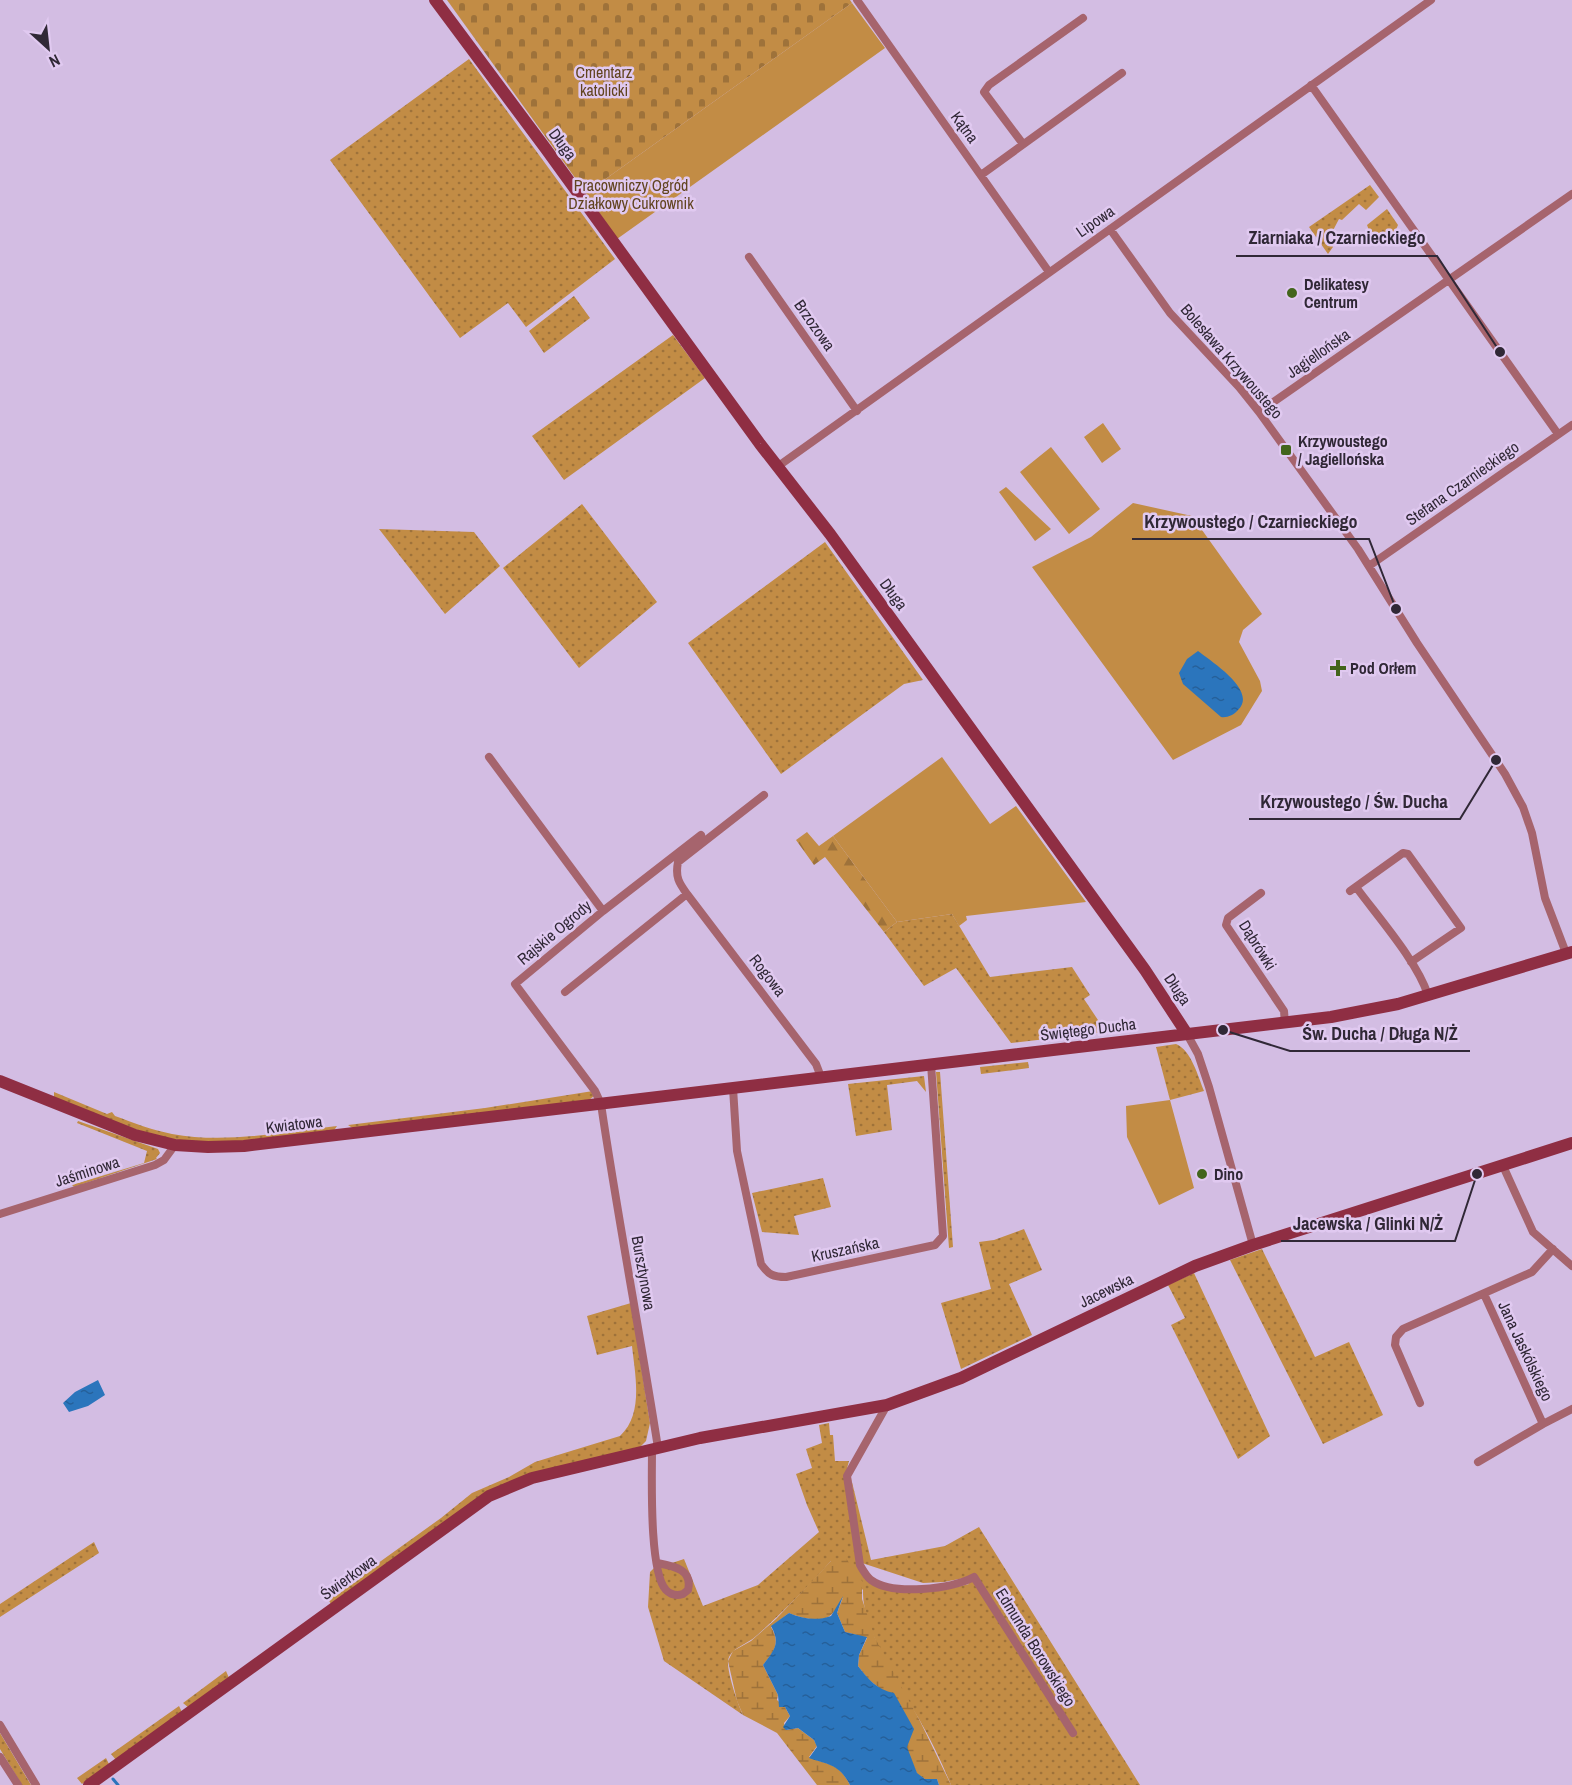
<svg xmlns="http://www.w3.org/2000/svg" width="1572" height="1785" viewBox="0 0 1572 1785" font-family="'Archivo Narrow',sans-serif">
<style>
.grass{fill:url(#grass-dots)}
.forest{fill:url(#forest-firs)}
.wetland{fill:url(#wetland-marsh)}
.cemetery{fill:url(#cemetery-stones)}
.green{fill:#c28c45}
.water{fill:url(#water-ripples)}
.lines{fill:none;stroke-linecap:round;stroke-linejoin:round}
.stream{stroke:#2b75bc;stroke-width:3}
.street{stroke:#a6646d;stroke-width:8}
.secondary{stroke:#8f2e43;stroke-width:12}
.poi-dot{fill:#43651c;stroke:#e0c9f0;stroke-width:2}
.labels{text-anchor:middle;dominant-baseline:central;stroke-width:5;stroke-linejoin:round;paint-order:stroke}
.park-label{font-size:16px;fill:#61441f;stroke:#e0c9f0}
.street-label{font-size:16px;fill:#302836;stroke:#e0c9f0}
.poi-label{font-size:16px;font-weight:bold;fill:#302836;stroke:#e0c9f0;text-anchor:start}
.leader{fill:none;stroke:#302836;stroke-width:2}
.callout-dot{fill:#302836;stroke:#e0c9f0;stroke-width:2}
.callout-label{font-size:18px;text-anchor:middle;font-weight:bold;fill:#302836;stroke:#e0c9f0;stroke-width:5;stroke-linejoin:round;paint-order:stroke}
</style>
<defs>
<pattern id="grass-dots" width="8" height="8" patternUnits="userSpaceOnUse" patternTransform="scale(1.5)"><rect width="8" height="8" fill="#c28c45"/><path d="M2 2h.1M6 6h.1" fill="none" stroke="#9e723a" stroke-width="1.8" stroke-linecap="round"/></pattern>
<pattern id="forest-firs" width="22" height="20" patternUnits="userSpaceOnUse" patternTransform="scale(1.5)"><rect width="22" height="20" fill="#c28c45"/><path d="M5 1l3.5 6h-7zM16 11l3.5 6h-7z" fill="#9e723a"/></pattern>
<pattern id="wetland-marsh" width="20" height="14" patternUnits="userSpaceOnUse" patternTransform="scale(1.5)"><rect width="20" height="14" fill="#c28c45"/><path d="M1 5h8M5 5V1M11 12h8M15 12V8" fill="none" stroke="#9e723a"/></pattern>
<pattern id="cemetery-stones" width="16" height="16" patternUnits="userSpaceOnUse" patternTransform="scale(1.5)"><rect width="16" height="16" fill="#c28c45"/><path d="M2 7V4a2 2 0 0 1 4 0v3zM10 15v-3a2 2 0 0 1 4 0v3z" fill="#9e723a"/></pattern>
<pattern id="water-ripples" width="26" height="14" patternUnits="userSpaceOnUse" patternTransform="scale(1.5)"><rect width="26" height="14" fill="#2b75bc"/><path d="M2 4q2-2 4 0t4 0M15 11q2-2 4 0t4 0" fill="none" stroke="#25609a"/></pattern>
</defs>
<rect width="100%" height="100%" fill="#d3bde3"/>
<path class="grass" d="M469,59L615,259L526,327L508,303L460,338L330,160Z
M1370,185L1379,197L1366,210L1359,204L1342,220L1339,219L1328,240L1333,247L1328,254L1309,227Z
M1387,209L1398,225L1391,241L1371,236L1367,225Z
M574,296L590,318L544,353L529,331Z
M673,335L705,378L564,480L532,436Z
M582,504L657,602L579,668L503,568Z
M379,529L474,532L500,566L445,614Z
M825,542L923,680L904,684L781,774L688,643Z
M952,914L990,977L1072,967L1090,995L1084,999L1106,1032L1011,1043L956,968L924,986L884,932L897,922Z
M1176,1044C1191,1050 1198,1076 1204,1091L1170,1100L1156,1047Z
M1028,1062L1029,1068L981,1074L980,1067Z
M936,1072H940L953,1247L949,1248Z
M924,1076L926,1092L917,1081L887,1085L892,1130L856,1136L848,1084Z
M593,1091L594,1096L589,1100L354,1129L348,1125L485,1108Z
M54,1092L107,1114L112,1112L115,1116C134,1123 152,1130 172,1134C226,1144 283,1132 337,1126L333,1132C280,1137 224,1148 172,1139C131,1131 92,1112 54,1097Z
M78,1121L158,1149L160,1153L156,1158L157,1159L74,1187L72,1185L144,1163L147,1151L77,1123Z
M823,1178L831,1207L794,1216L799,1235L762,1232L752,1193Z
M1024,1229L1042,1270L1009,1284L1032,1335L961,1369L941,1303L991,1289L979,1242L994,1240Z
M1262,1249L1315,1357L1349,1342L1383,1415L1323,1444L1230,1260Z
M1194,1273L1270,1436L1238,1459L1171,1325L1185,1318L1168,1285Z
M631,1303L650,1423L646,1441L639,1448L530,1474L331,1604L328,1599L441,1518L472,1493L509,1477L535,1462L620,1436C644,1414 635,1375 632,1346L597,1355L587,1316Z
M829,1423L830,1435H833L835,1461H849L845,1476L858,1566L883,1589L944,1590L969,1584L964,1578L944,1582L923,1583L862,1563L851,1478L871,1560L945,1546L979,1527L1140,1785H951C942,1763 931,1740 919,1719C900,1687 861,1627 863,1590L831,1561C807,1588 782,1613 755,1637C746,1645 730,1648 728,1661C727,1672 738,1705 743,1715L664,1661L648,1607L650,1572L661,1561L669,1564L684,1559L703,1606L758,1585L819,1532L807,1505L796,1474L812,1468L806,1449L822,1443L819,1425Z
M94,1542L99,1553L0,1617V1604Z
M226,1671L229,1678L189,1708L183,1703Z
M179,1706L182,1712L116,1760L111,1754Z
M0,1733L31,1785H22L0,1749Z
M106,1758L109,1764L82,1784L77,1778Z"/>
<path class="forest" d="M807,832L819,846L833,836L897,922L884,932L825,857L814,865L796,840Z"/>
<path class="wetland" d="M845,1557L862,1581V1599L875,1638L920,1721L951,1785H939L937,1779H925L917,1774L883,1691L868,1679L858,1666L859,1655L867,1638L845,1632L837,1613L843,1597C840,1602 837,1609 832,1614C823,1624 800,1618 789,1613L771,1627C781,1644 774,1651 763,1665L778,1695L777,1700L785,1707L790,1716L784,1723L786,1730L798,1728L814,1740L817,1746L809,1757C830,1766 838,1762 850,1785H817L777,1733L743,1715L737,1701L728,1661L733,1651L751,1641L776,1619L831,1561Z"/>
<path class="cemetery" d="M447,0H850L852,3L586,193Z"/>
<path class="green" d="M852,3L885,48L617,239L586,193Z
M1103,423L1121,449L1102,463L1084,437Z
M1051,447L1100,509L1069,534L1020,472Z
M1006,487L1051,529L1035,541L999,492Z
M1133,503L1192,516L1262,614L1243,630L1239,642L1260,681L1262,691L1241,725L1173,760L1032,567L1091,537Z
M942,757L990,824L1016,806L1086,902L966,916L967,920L959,926L952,914L897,922L833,836Z
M1170,1100L1194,1188L1159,1205L1127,1137L1126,1106Z"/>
<path class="water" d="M1198,651C1212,662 1258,691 1238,710C1234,715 1227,718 1221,717L1183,684L1179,673L1187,659Z
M98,1380L105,1395L88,1406L69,1412L63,1403L75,1392Z
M843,1596L837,1613L845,1632L867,1637L859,1655L858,1666C868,1679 877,1690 894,1693L914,1729L907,1747L917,1773L925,1779H937L939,1785H850C839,1764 829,1765 809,1758L817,1747L814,1740L798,1728L786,1730L783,1727L790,1716L785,1707H779L778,1695L763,1665C774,1650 781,1644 771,1626L789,1613C803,1619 817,1621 831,1616Z"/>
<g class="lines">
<path class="stream" d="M113,1779L118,1785"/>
<path class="street" d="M857,0L1049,272
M1311,85L1558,434
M1023,144L984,92L989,85L1083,18
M981,175L1122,73
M1110,229L1170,313L1239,387L1259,412L1358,549L1417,643L1505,774L1523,807L1532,833L1545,898L1566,953
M749,257L857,411
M1259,412L1572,194
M777,467L1431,0
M1369,566L1572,425
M489,757L603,911
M1356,887C1378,917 1417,961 1428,995
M1350,891L1403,853L1408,854L1461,928L1411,962
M1261,893L1228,918L1226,925L1284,1011L1285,1023
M687,894C679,883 675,877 678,862L764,795
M565,992L687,894L816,1064L821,1077
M1187,1034L1198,1054L1209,1087L1253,1245
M733,1088L737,1151L761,1264C769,1275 773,1277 786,1277L935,1245L943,1236L931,1064
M1503,1166L1533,1232L1572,1266
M0,1214L155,1165L164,1160L175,1145
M1484,1294L1543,1424L1572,1409
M1420,1403L1395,1345L1396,1337L1403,1329L1532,1272L1553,1249
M887,1405L847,1476L860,1565C863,1570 866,1576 871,1580C893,1596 951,1589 974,1577L1073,1733
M658,1448C640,1333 618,1219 601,1104L595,1091L515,984L603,911L701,835
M652,1450C652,1477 649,1572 666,1590C671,1595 677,1596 683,1594L688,1590C693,1569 673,1566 657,1563
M1478,1462L1543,1424
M0,1725L36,1785
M0,1757L18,1785"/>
<path class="secondary" d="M435,0L546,149L760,444L830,534L1145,970L1187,1034
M0,1081L135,1135L175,1145L208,1147L244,1146L1331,1017L1398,1004L1572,952
M89,1785L489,1496L532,1478L700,1438L887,1405L961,1378L1195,1266L1253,1245L1572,1143"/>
</g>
<g class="poi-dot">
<circle cx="1292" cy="293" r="6"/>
<rect x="1280" y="444" width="12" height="12" rx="3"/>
<path d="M1335 659h6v6h6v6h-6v6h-6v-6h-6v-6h6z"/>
<circle cx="1202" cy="1174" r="6"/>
</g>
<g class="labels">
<g class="park-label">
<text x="604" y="72">Cmentarz<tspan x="604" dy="18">katolicki</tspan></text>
<text x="631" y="185">Pracowniczy Ogród<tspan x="631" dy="18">Działkowy Cukrownik</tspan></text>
</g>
<g class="street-label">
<text transform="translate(965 127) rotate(54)">Kątna</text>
<text transform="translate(563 144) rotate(54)">Długa</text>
<text transform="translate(1095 221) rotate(-35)">Lipowa</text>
<text transform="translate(815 325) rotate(55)">Brzozowa</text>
<text transform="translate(1318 353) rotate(-35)">Jagiellońska</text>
<text transform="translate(1232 361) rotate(49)">Bolesława Krzywoustego</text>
<text transform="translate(1462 483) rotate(-35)">Stefana Czarnieckiego</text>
<text transform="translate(894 594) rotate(54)">Długa</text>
<text transform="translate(554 932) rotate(-40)">Rajskie Ogrody</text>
<text transform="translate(1258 945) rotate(58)">Dąbrówki</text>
<text transform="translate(768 975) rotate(52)">Rogowa</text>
<text transform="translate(1178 989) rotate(56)">Długa</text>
<text transform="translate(1088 1029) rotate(-7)">Świętego Ducha</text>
<text transform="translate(294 1124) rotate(-7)">Kwiatowa</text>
<text transform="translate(87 1171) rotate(-18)">Jaśminowa</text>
<text transform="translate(845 1249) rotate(-12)">Kruszańska</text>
<text transform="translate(644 1273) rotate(80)">Bursztynowa</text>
<text transform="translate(1106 1290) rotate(-26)">Jacewska</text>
<text transform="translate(1526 1351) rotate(65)">Jana Jaskólskiego</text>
<text transform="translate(348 1577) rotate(-36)">Świerkowa</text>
<text transform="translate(1036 1647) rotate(58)">Edmunda Borowskiego</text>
</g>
<g class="poi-label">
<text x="1304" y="284">Delikatesy<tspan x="1304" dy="18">Centrum</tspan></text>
<text x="1298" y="441">Krzywoustego<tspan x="1298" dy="18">/ Jagiellońska</tspan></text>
<text x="1350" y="668">Pod Orłem</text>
<text x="1214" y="1174">Dino</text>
</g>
</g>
<path class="leader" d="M1500 352L1437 256H1236M1396 609L1369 539H1132M1496 760L1460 819H1249M1223 1030L1290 1051H1470M1477 1174L1455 1241H1281"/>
<g class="callout-dot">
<circle cx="1500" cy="352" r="6"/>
<circle cx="1396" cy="609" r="6"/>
<circle cx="1496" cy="760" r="6"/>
<circle cx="1223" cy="1030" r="6"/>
<circle cx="1477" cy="1174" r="6"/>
</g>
<g class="callout-label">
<text x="1337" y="244">Ziarniaka / Czarnieckiego</text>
<text x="1251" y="528">Krzywoustego / Czarnieckiego</text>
<text x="1354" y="808">Krzywoustego / Św. Ducha</text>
<text x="1380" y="1040">Św. Ducha / Długa N/Ż</text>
<text x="1368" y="1230">Jacewska / Glinki N/Ż</text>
</g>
<g transform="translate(48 48) rotate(153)" stroke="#e0c9f0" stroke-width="4.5" paint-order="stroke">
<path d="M0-4.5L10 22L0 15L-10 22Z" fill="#302836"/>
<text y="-9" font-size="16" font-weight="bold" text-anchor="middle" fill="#302836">N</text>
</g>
</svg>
